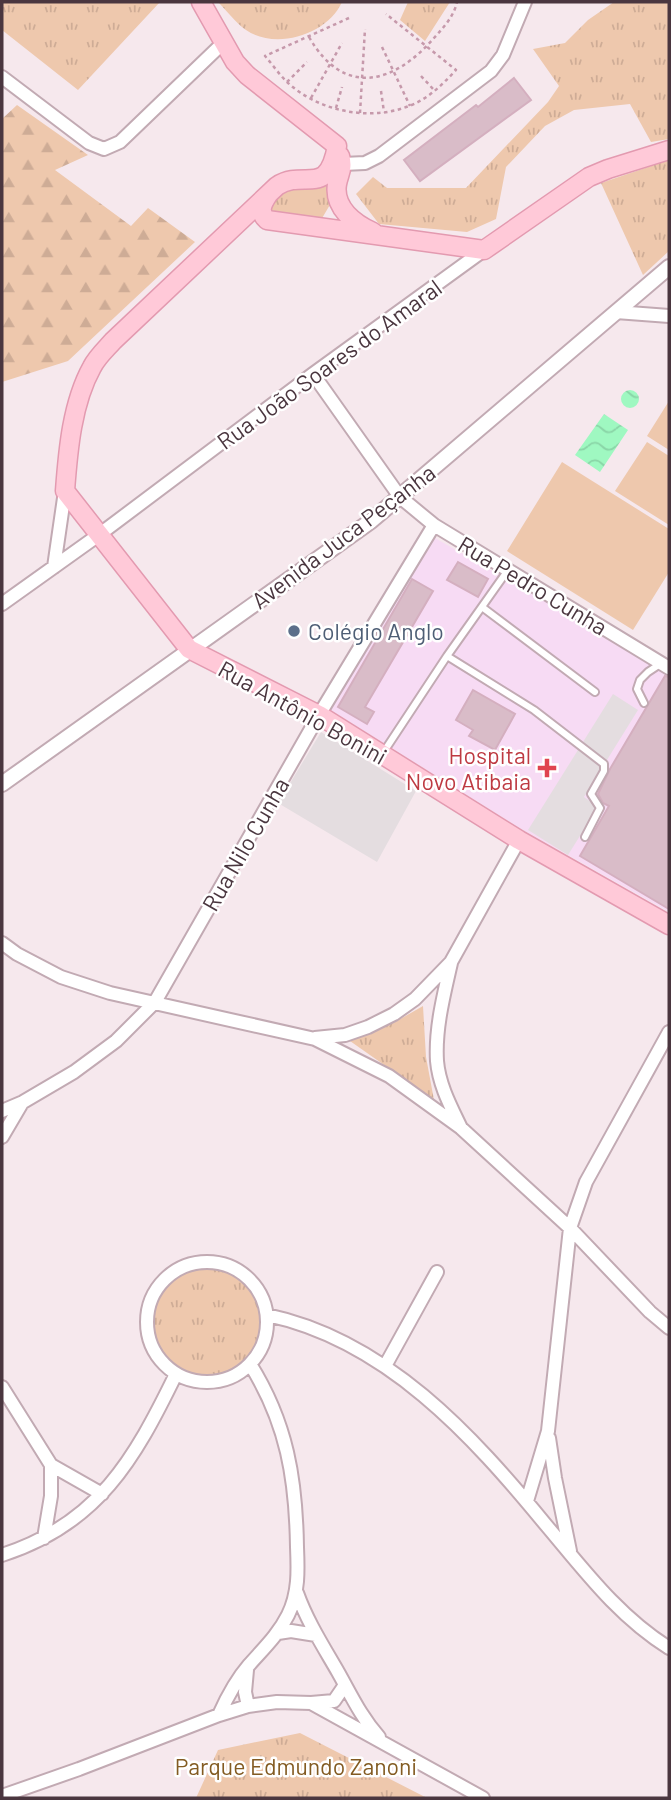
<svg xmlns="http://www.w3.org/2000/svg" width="671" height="1800" viewBox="0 0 671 1800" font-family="Barlow,sans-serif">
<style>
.medical{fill:#f7dbf4}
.grass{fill:url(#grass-tufts)}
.forest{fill:url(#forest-firs)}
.garden{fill:#eec8ad}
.parking{fill:#e4dde0}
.water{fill:url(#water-waves)}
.building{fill:#d9bcc8;stroke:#d4afbf;stroke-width:2}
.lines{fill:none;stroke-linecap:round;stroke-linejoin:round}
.service-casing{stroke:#c2aab3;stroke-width:10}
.minor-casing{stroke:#c2aab3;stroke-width:16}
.tertiary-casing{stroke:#c2aab3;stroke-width:18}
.secondary-casing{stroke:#e39ab0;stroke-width:21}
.path{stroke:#c699ab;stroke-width:2.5;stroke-dasharray:3.5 3.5;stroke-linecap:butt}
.service{stroke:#fff;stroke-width:6}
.minor{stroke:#fff;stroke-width:12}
.tertiary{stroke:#fff;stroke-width:14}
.secondary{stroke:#ffc9d8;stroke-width:18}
.service-dot{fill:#5c6f8a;stroke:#fff;stroke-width:2.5}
.health-dot{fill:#e0444e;stroke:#fff;stroke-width:2.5}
.labels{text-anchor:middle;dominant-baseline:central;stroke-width:5;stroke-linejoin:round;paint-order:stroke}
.street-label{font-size:23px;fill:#4a363f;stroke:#fff}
.service-label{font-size:23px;fill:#4e5e75;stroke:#fff;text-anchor:start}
.health-label{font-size:23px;fill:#be3a42;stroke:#fff;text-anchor:end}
.park-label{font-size:23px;fill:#835b22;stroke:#fff}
</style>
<defs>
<pattern id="grass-tufts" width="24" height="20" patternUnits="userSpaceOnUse" patternTransform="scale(1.75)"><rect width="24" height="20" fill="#eec8ad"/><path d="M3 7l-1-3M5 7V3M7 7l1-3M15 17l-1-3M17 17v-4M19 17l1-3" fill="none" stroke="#ceac96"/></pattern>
<pattern id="forest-firs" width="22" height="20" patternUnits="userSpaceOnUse" patternTransform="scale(1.75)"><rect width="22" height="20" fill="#eec8ad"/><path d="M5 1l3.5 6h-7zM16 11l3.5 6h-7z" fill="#ceac96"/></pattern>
<pattern id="water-waves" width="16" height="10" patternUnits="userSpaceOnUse" patternTransform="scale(1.75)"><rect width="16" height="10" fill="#9ff8c1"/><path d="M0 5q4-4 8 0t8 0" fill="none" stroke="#8ad5a7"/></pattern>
</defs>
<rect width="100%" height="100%" fill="#f6e8ed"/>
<path class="medical" d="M435,538L669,672V912L518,827L331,710Z"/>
<path class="grass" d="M2,2H160L78,90L2,30Z
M218,2H342C328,34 276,51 246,30C236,23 227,11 218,2Z
M408,2H450L425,41L400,20Z
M614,2H669V139L651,142L630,104L574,110L545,126L506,167L496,219L467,232L379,224L356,194L373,177L387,188H466L548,102L559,86L533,49L565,43L588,20Z
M669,160V251L643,275L601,183Z
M325,183L331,188V203L321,220L275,219L264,203L278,187Z
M423,1006L426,1057L434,1100L350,1041L395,1022Z
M154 1322a53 53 0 1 1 106 0a53 53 0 1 1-106 0Z
M300,1733L427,1798H196L218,1750Z"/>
<path class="forest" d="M17,105L88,155L55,170L131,226L148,208L195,242L68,361L2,382V119Z"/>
<path class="garden" d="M669,401V450L647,436Z
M647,442L669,456V525L615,491Z
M562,462L669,529V572L633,630L507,551Z"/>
<path class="parking" d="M613,694L638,710L584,797L598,807L568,855L528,830Z
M321,732L416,791L377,862L278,803Z"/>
<path class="water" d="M621 399a9 9 0 1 1 18 0a9 9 0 1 1-18 0Z
M604,414L628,430L600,472L575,455Z"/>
<path class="building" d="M514,78L531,100L420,181L404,160L476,105L478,107Z
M458,562L488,579L478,597L447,580Z
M412,579L433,591L365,707L374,712L367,724L338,707Z
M665,676L669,677V909L580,856L609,806L603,803L598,794L610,769Z
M473,690L515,714L495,750L469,736L473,730L456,720Z"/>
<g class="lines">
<g class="service-casing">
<path id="service" d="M482,607L595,692
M447,656L534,710L604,764V771L591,794L600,808L585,837
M644,703L637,689L640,680L648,672L660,664
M383,753L447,656L508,570"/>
</g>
<g class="minor-casing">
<path id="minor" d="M2,77L89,143L104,149L120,142L223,43
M343,164L365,163L379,156L491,71L503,55L525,2
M616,312L669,316
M313,374L400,497L434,525L669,668
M54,567L65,491
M2,604L100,534L313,374L484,250
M2,943L17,954L61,977L110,993L315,1039L389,1076L461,1128L570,1228L650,1312L669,1328
M451,963C444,994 435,1028 437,1061C439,1085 451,1107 461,1128
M315,1038L345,1035L368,1027L394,1014L415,999L451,962L519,840
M2,1111L23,1102L74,1072L116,1041L155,1002L319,715L434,525
M2,1137L22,1103
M147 1322a60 60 0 1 1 120 0a60 60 0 1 1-120 0Z
M267,1315C386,1340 472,1435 546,1525C584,1570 618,1616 669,1648
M385,1366L437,1272
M2,1387L51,1465L102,1494
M549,1438L555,1478L570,1551
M527,1501L548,1431L570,1228L586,1182L669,1032
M44,1538L51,1496V1465
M2,1555C98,1524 134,1460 176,1374
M297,1593C307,1621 323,1646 338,1672C351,1695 361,1717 379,1737
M278,1633L291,1631L316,1635
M247,1670L245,1692L248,1706
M311,1703L334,1701L345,1685
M219,1715C227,1697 236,1680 249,1665C264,1648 278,1635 288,1615C299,1593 298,1570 297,1547C296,1479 287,1423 250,1364
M2,1796L79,1769L219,1715L248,1706L277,1702L311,1703L483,1798"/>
</g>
<g class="tertiary-casing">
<path id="tertiary" d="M2,784L371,521L669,267"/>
</g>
<g class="secondary-casing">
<path id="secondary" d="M201,2L235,62L247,75L337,146
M337,146C327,199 305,168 277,186L113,341C106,349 97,357 92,367C72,403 68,450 65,491L189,649L319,715L519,840L669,925
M340,156C344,168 339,173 337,184C333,208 355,224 373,232
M268,195C262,204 258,212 267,220L484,250L589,177L608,169L669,150"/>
</g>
<path class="path" d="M349,18L265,56C272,64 279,74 286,81C317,111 369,122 409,106C428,99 442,85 456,70L386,14
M309,37C344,98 394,84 434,38C444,27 454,16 457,2
M382,47L410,106
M421,76L435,91
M287,82L307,62
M381,91L384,112
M311,98L342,43
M336,108L342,87
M360,113L365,29"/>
<use href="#service" class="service"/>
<use href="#minor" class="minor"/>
<use href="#tertiary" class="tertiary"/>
<use href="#secondary" class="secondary"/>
</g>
<circle class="service-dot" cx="294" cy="631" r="7"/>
<path class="health-dot" d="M543.5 757.5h7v7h7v7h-7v7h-7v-7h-7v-7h7z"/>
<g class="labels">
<g class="street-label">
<text transform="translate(329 364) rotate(-36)">Rua João Soares do Amaral</text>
<text transform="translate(343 536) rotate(-37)">Avenida Juca Peçanha</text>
<text transform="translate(533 585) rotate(31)">Rua Pedro Cunha</text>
<text transform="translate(303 712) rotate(29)">Rua Antônio Bonini</text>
<text transform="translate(245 844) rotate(-60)">Rua Nilo Cunha</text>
</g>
<g class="service-label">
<text x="308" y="631">Colégio Anglo</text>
</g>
<g class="health-label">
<text x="531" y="755">Hospital<tspan x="531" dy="26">Novo Atibaia</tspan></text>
</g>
<g class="park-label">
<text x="296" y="1766">Parque Edmundo Zanoni</text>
</g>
</g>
<rect width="671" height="1800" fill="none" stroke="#4a363f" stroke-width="7"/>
</svg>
